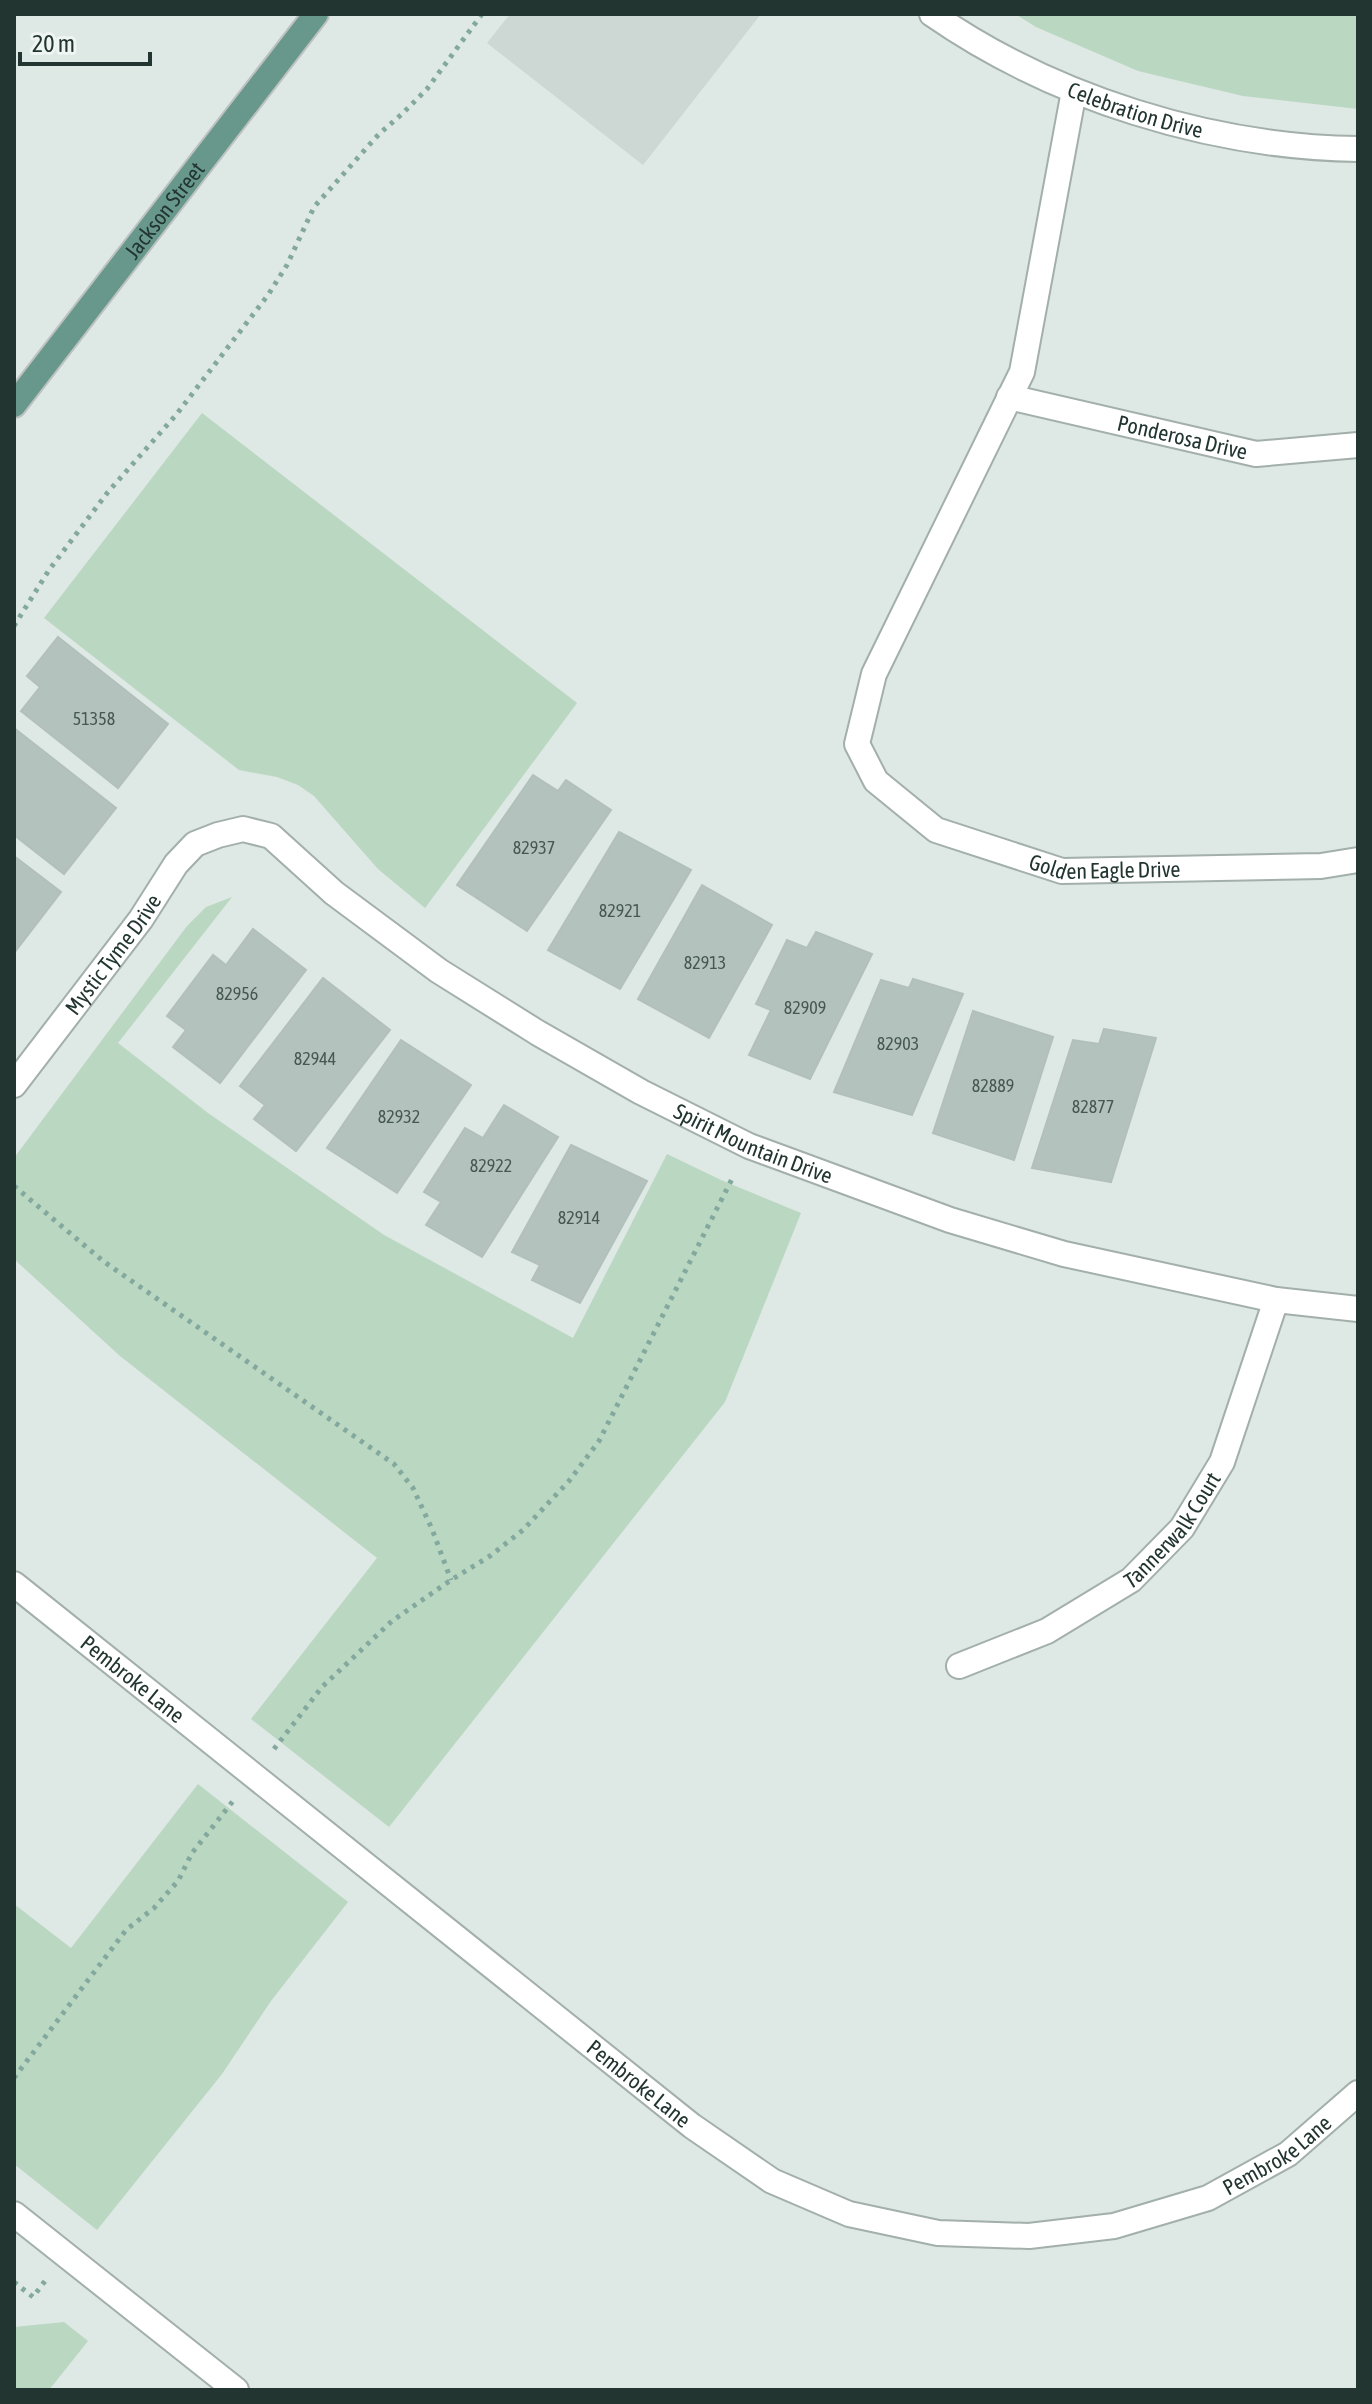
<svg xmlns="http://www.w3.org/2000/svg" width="1372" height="2404" viewBox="0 0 1372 2404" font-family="'Asap Condensed',sans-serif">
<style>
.built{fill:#cdd7d3}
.green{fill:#bad7c2}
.building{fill:#b4c2bd;stroke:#b2c0bb;stroke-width:2}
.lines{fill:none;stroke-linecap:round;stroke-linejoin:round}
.minor-casing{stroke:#a2afaa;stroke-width:28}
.major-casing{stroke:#bdc2c1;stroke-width:28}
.path{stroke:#83a89d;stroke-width:5;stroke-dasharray:4 6;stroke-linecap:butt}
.minor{stroke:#fff;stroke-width:24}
.major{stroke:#68988c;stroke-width:24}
.labels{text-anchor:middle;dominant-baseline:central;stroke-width:6;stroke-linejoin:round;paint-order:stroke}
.number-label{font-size:18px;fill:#465853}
.street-label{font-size:22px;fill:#223530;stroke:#eef5f2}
</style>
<rect width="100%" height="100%" fill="#dee8e4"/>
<path class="built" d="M510,14H761L643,165L487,43Z"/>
<path class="green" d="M1015,14H1358V109L1243,96L1138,71L1036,27Z
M202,413L577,703L425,908L378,869L314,796L298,785L277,777L239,770L44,618Z
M232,897L118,1043L208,1113L384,1235L573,1338L667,1154L721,1180L801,1213L725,1402L389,1827L251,1719L377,1558L120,1356L14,1259V1158L187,926L206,907Z
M198,1784L348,1902L271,2001L222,2074L97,2230L14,2164V1904L71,1948Z
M64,2322L88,2341L49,2390H14V2327Z"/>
<path class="building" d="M58,637L168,724L118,788L21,711L40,687L27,676Z
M14,728L116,808L64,874L14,835Z
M533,775L558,791L566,780L611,810L527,931L457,885Z
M619,832L691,870L620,989L548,950Z
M14,856L61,892L14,953Z
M702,885L772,925L709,1038L638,999Z
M253,929L306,970L220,1083L173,1047L186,1030L167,1016L213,955L226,965Z
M816,932L872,954L810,1079L749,1055L771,1010L756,1004L787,940L807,948Z
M323,978L390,1030L296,1151L254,1119L265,1105L240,1086Z
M913,979L963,994L912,1115L834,1092L881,980L909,988Z
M973,1011L1053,1037L1014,1160L933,1133Z
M1104,1029L1156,1038L1111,1182L1032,1168L1073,1040L1099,1044Z
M401,1040L471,1085L397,1193L327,1148Z
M504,1105L558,1137L482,1257L426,1225L441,1202L424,1192L465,1128L483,1138Z
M571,1145L647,1181L580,1303L532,1280L540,1265L512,1252Z"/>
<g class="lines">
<g class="minor-casing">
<g id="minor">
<path id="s1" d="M932,14C1053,98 1211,147 1358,149"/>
<path id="s2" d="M1074,91L1022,372L874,674L857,744L876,781L936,830L1062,871L1321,866L1358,860"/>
<path id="s3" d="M1009,397L1256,454L1358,445"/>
<path id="s4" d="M14,1085L141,919L176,864L195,844L218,835L243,829L271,836L334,893L439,971L538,1033L641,1092L749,1146L950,1220L1064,1254L1276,1300L1358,1309"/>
<path id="s5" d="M14,1584L692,2126L772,2181L849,2214L938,2233L1029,2236L1114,2226L1208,2198L1288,2154L1358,2093"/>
<path id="s6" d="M959,1666L1047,1631L1131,1580L1182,1528L1222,1462L1276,1300"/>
<path d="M14,2214L236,2390"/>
</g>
</g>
<g class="major-casing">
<g id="major">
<path id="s7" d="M14,405L316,14"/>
</g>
</g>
<path class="path" d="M14,626L49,570L108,492L176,415L268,295L287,265L314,207L379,134L402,114L427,89L482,14
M14,1186L103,1261L394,1464L413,1488L432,1529L451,1580
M274,1749L322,1687L392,1621L451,1580L490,1556L523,1530L569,1481L599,1441L734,1175
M14,2078L126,1930L154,1908L178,1881L192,1853L233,1801
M14,2282L33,2297L45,2281"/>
<use href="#minor" class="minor"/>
<use href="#major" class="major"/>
</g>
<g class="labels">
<g class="number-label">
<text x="94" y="718">51358</text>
<text x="534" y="847">82937</text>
<text x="620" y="910">82921</text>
<text x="705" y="962">82913</text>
<text x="237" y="993">82956</text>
<text x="805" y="1007">82909</text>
<text x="898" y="1043">82903</text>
<text x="315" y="1058">82944</text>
<text x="993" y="1085">82889</text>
<text x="1093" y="1106">82877</text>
<text x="399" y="1116">82932</text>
<text x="491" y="1165">82922</text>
<text x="579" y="1217">82914</text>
</g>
<g class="street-label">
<text stroke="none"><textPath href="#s1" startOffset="226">Celebration Drive</textPath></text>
<text stroke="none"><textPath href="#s7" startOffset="246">Jackson Street</textPath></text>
<text stroke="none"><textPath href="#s3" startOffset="178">Ponderosa Drive</textPath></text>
<text stroke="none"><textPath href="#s2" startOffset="988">Golden Eagle Drive</textPath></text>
<text stroke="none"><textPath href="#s4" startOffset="164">Mystic Tyme Drive</textPath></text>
<text stroke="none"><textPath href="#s4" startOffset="956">Spirit Mountain Drive</textPath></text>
<text stroke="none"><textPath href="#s6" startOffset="258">Tannerwalk Court</textPath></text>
<text stroke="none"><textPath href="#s5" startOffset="152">Pembroke Lane</textPath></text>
<text stroke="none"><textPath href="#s5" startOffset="800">Pembroke Lane</textPath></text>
<text stroke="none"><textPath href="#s5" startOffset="1496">Pembroke Lane</textPath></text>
</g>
</g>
<rect width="1372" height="2404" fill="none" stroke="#223530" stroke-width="32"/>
<path d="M20 52v12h130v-12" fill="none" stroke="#223530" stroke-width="4"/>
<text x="32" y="52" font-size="24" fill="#223530" stroke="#eef5f2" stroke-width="6" paint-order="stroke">20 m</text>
</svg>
